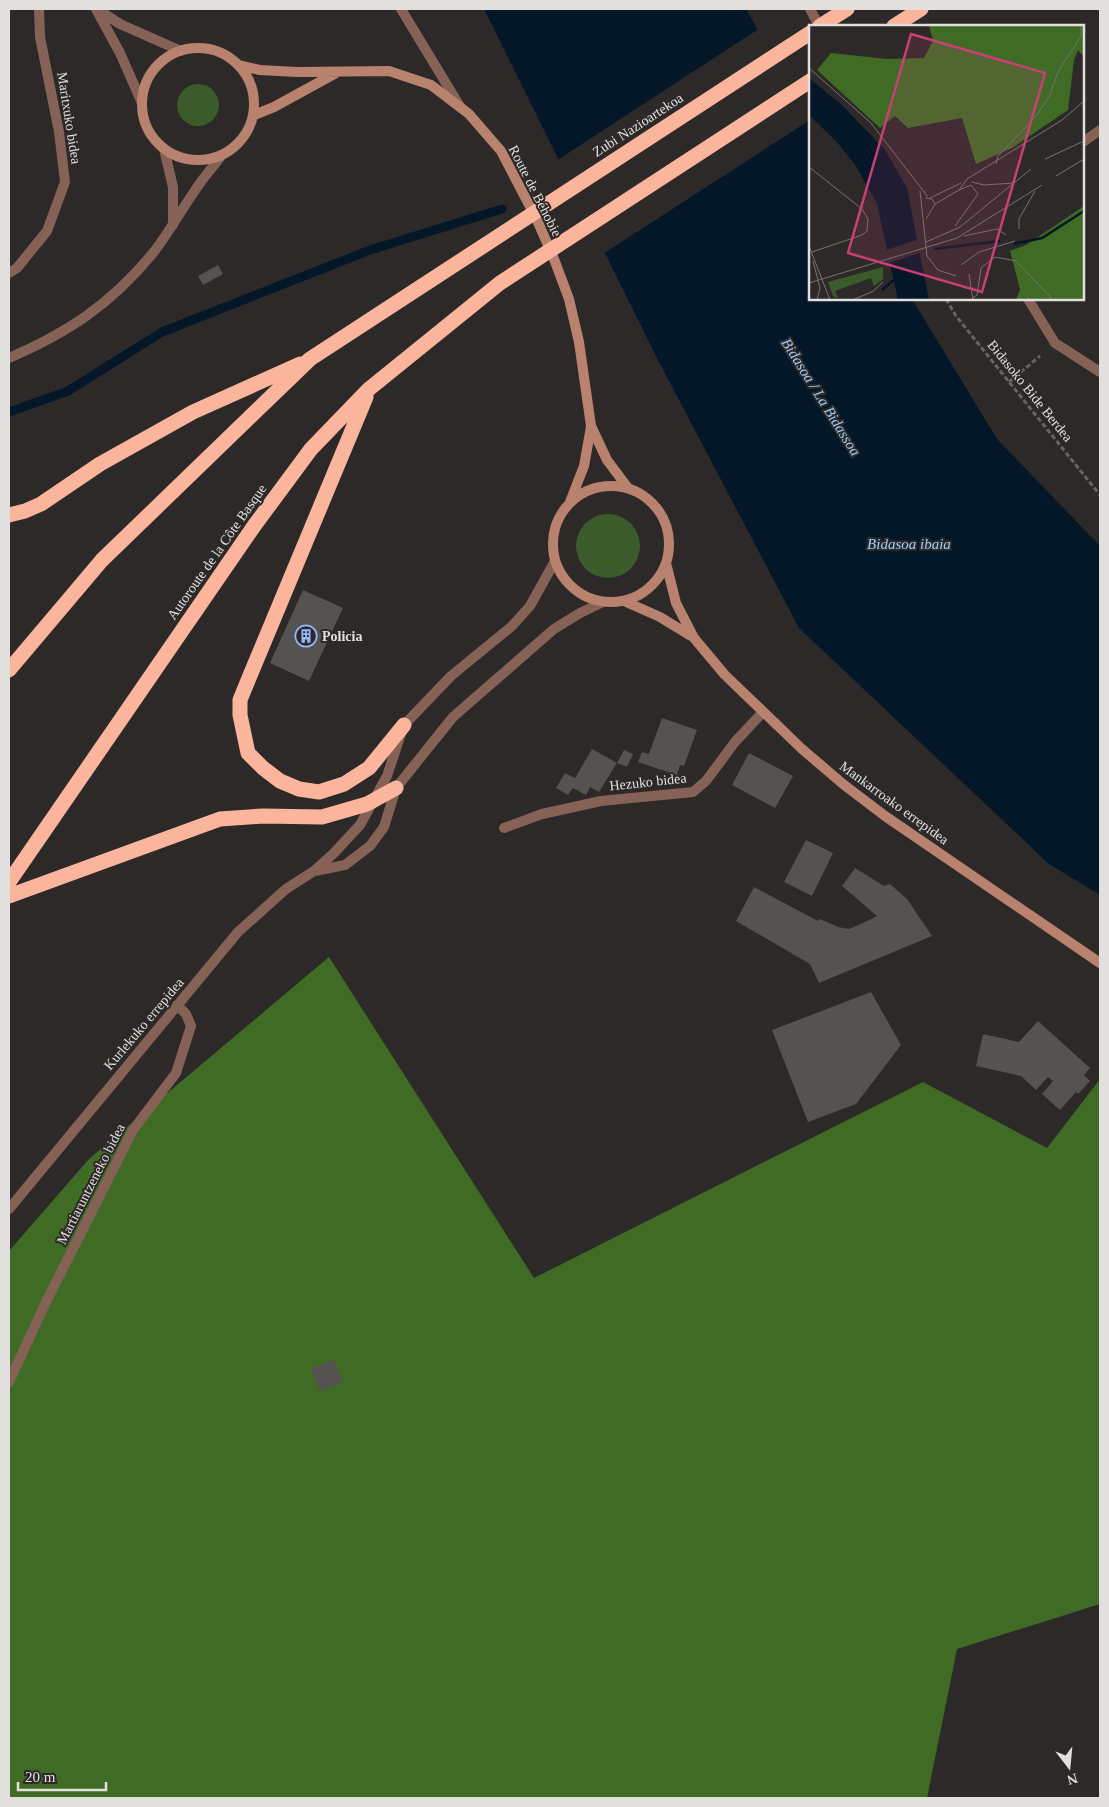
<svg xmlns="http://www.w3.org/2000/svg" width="1109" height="1807" viewBox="0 0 1109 1807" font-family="Georgia,serif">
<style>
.green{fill:#3b5b2b}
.forest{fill:#3f6b25}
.water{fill:#031729}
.pier{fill:#2c2928}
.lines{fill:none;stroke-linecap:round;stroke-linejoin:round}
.stream{stroke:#031729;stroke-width:9}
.building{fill:#555251}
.path{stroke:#666362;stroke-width:3;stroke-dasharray:5 2.5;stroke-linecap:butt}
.service{stroke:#866256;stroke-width:10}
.minor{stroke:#866256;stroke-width:10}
.tertiary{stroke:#866256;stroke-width:10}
.secondary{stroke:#b9826e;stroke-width:10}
.motorway{stroke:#fab59c;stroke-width:15}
.labels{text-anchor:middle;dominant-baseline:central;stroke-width:4;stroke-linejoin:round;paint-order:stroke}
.street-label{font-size:14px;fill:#e2e0df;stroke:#2c2928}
.poi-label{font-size:14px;font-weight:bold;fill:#e2e0df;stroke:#2c2928;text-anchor:start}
.water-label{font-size:15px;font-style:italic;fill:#9dcffe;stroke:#2c2928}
.inset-river{fill:none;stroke:#031729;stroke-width:2.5}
.inset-road{fill:none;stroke:#757271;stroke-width:1}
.view{fill:#c84075;fill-opacity:0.15;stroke:#c84075;stroke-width:2.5}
.inset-edge{fill:none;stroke:#e2e0df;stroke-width:2.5}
</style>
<rect width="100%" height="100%" fill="#2c2928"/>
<path class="green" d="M177 105a21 21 0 1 1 42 0a21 21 0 1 1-42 0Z
M576 546a32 32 0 1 1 64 0a32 32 0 1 1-64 0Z"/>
<path class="forest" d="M329,957L534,1278L923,1082L1047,1148L1100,1079V1604L957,1649L927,1798H9V1251L89,1159Z"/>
<path class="water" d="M484,9H746L810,122V299H912L997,439L1100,546V895L1049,864L799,628L658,360Z"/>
<path class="pier" d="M760,28L810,117V120L603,254L556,161Z"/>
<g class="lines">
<path class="stream" d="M9,412L68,391L162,332L370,250L502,209"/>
</g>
<path class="building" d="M218,265L223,274L203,285L198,276Z
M303,590L343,608L309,681L270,663Z
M662,718L697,730L684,766L680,765L677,775L638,762L642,752L649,754Z
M592,749L617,763L624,750L633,754L627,767L617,763L599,792L590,787L586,795L573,788L568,795L556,788L565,773L575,778Z
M749,753L793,776L775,808L732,785Z
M806,840L833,853L812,896L784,882Z
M855,868L884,886L890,884L907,899L932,936L819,983L810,964L736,921L754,887L818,921L820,919L838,927L849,929L863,923L877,916L842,886Z
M871,992L901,1045L856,1104L808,1122L772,1030Z
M1038,1021L1090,1068L1084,1075L1090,1081L1078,1094L1076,1092L1060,1110L1042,1094L1053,1081L1048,1077L1036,1090L1021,1076L976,1066L983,1034L1019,1042Z
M334,1360L343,1382L320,1391L311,1369Z"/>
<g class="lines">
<path class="path" d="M946,299L956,316L1100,495
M1009,382L1040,356"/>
<path class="service" d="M401,9L461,108
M810,9L819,26
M504,828L542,814L601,801L693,792L706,781L735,742L762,713"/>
<path class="minor" d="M1083,142L1100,130
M9,273L17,268L47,231L65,182L59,132L40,37L39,9
M1028,299L1055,343L1100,372
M315,871L345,865L370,846L384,827L396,788L453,717L554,629L580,613L603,602
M9,1209L238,932L286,889L314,871L334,853L360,825L387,776L404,725L451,676L512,626L530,606L555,561
M9,1382L45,1304L133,1130L176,1073L191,1026L186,1014L177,1005"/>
<path class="tertiary" d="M96,9L120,53L142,103
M97,9L120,24L181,51
M164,149L173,187V225
M9,358C69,332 111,304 153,253C168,234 180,212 194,192C202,179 212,168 222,155"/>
<path class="secondary" d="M142 104a56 56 0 1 1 112 0a56 56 0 1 1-112 0Z
M238,65L260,70L297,72L389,71L431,85L469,114L501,151L537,220L554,259L569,299L579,342L591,426L607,460L628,488
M254,115L274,107L336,73
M553 544a58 58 0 1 1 116 0a58 58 0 1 1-116 0Z
M570,502L584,466L591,427
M666,563L676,603L694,638L725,675L802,749L843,784L885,816L1100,963
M624,601L660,617L691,636"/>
<path class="motorway" d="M820,26L847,9
M894,26L921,9
M366,397L249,678L240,700V715L248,753L263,768L280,781L299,789L319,792L344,784L369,768L404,725
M9,515L25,511L41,504L100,464L193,412L300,364
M9,670L102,560L310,359L810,33
M9,882L254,526L311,449L369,389L500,283L810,81
M9,896L220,819L263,816L322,817L367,804L396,788"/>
</g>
<defs>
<g id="building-ring" transform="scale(1.125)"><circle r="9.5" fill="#2c2928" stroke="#94b7fd" stroke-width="1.5"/><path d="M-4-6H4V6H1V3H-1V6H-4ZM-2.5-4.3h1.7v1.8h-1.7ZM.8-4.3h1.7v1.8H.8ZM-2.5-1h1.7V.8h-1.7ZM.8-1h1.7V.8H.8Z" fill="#94b7fd"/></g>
</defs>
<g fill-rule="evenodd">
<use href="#building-ring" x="306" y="636"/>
</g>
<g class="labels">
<g class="street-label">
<text transform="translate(69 118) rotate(81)">Maritxuko bidea</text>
<text transform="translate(638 125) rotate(-33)">Zubi Nazioartekoa</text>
<text transform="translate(535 191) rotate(63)">Route de Béhobie</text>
<text transform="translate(1030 391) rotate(51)">Bidasoko Bide Berdea</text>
<text transform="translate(217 552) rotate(-55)">Autoroute de la Côte Basque</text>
<text transform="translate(648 782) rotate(-6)">Hezuko bidea</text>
<text transform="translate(894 803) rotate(36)">Mankarroako errepidea</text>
<text transform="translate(144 1024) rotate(-50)">Kurlekuko errepidea</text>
<text transform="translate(91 1184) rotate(-63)">Martiaruntzeneko bidea</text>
</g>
<g class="poi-label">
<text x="322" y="636">Policia</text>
</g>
<g class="water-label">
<text transform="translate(821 397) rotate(58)">Bidasoa / La Bidassoa</text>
<text x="909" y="544">Bidasoa ibaia</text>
</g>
</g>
<g transform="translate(809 25)">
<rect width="275" height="275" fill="#2c2928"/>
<path d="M74,242V254L65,261L62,253L26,266L29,273L24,271L19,257Z" fill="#3b5b2b"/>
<path d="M120,0H275V32L269,25L265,35L259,85L203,123L167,139L153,93L99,103L86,91L71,103L8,45L22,28L78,34L115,33L124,16ZM275,181V275H207L211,264L201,226L217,220Z" fill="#3f6b25"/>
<path d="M0,53L33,80L76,125L98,163L120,275H89L68,179L47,141L28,117L0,90Z" fill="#031729"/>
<path d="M111,214L114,227L80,238L77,225Z" fill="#2c2928"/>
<path class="inset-river" d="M205,219L233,213L275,186M125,224L191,216M73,265L86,254"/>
<path class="inset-road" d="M0,43L62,98L119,172M236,134L275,116M187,139L189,131L228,90L240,72L249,47L272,11V0M0,142L53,184L59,194L58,206L53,210L3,227M247,151L275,134M163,157L175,160L205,158M111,166L118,231L129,245L147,251M116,173L123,174L126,179L117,194M121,173L152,158M126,179L150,165L158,154L253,95L275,76M146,201L169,169L162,160L150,165M210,204V194L226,166M155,211L188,204L197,210M117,217L151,202L222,144M0,221L21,275M4,236L11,263L8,275M152,240L170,227L206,216M160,249L164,275M0,258L148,213L233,160M164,273L168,270L172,243L186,232L207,236L244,275M43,275L63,267L74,257"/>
<path class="view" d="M102,9L236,48L173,267L39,228Z"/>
<rect width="275" height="275" class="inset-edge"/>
</g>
<rect width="1109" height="1807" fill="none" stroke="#e2e0df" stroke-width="20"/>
<g transform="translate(1069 1767) rotate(164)" stroke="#2c2928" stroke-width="4" paint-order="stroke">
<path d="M0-4L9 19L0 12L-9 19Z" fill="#e2e0df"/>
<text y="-8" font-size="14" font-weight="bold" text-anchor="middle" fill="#e2e0df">N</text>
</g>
<path d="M18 1782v8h88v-8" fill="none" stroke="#e2e0df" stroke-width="2.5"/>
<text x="25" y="1782" font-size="15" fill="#e2e0df" stroke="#2c2928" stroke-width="4" paint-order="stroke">20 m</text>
</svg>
